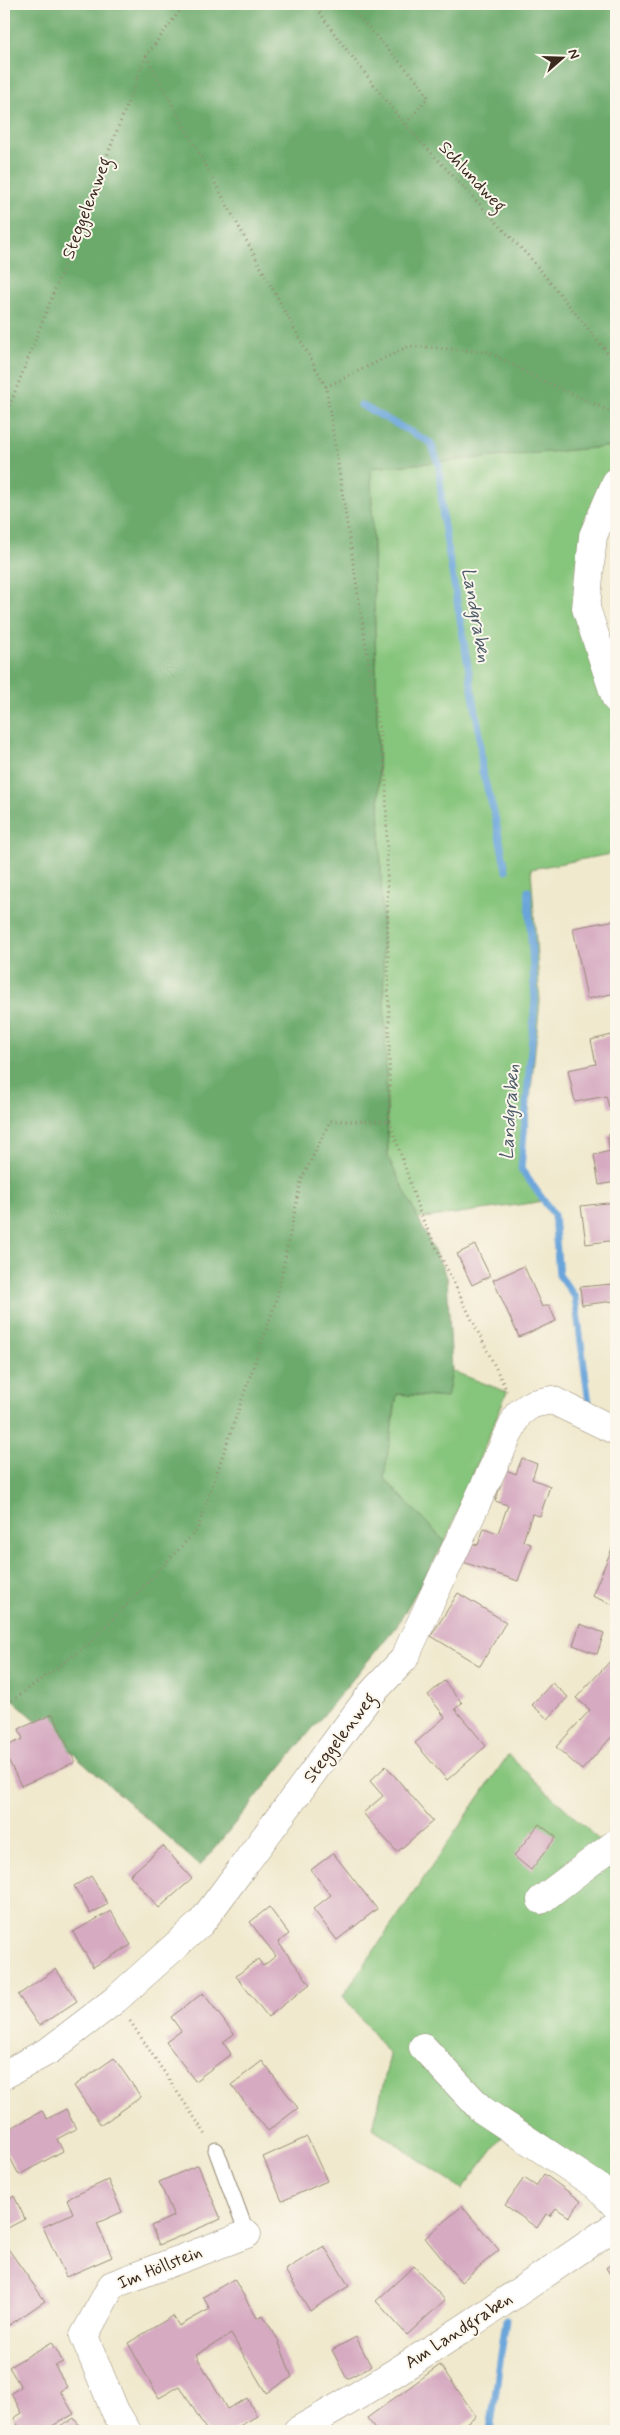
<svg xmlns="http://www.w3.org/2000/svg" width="620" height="2435" viewBox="0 0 620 2435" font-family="Mynerve,sans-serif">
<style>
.green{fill:#86c57c;stroke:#60784d}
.forest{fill:#6caa6c;stroke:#546a45}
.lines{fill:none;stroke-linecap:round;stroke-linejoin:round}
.stream{stroke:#69a4da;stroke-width:7}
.building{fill:#d6aac1}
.service-casing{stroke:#968a76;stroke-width:17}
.minor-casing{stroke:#968a76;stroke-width:29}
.path{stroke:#968a76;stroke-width:3;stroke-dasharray:1 4;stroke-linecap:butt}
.service{stroke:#fff;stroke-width:15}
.minor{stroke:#fff;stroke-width:28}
.labels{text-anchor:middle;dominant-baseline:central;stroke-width:4;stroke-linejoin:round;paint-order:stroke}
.street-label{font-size:18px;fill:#3b2a1e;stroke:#fbf7ec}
.water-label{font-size:19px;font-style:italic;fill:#4d5b69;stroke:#fbf7ec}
</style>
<rect width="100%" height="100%" fill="#fbf7ec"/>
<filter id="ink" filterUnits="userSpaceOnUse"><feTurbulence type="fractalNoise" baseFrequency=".02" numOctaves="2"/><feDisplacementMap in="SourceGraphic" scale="10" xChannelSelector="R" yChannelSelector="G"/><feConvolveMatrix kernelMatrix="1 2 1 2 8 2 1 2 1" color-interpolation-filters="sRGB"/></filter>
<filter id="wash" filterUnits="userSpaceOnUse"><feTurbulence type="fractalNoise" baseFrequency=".0096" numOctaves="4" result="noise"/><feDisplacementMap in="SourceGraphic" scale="20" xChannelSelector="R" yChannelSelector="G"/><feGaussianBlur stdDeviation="1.12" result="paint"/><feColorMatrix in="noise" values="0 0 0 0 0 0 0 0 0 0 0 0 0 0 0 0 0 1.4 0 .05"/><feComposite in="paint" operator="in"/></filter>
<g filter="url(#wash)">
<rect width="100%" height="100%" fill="#f0e9ce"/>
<path class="green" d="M616,446V474L581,609L616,715V853L531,869L540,1001L523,1169L542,1197L539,1202L417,1219L388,1158L371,468Z
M452,1371L507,1392L445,1542L384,1478L397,1394L447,1398Z
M508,1755L616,1856V2176L597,2174L516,2119L462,2189L373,2128L390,2055L343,1996Z"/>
<path class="forest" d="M4,4H616V446L371,468L388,1157L447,1277L452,1371L447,1398L397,1394L384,1478L445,1542L398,1624L200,1866L4,1692Z"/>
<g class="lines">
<path class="stream" d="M361,405L431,443L439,465L443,520L479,730L482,771L494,812L506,870
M528,891L535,1000L521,1169L554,1215L559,1275L575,1297L590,1411
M490,2431L506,2320"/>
</g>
<g id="blocks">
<path class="building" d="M616,920V993L587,999L573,928Z
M616,1034V1107L609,1108L606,1096L575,1102L568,1070L596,1064L591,1040Z
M616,1134V1182L599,1185L594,1155L610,1151L607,1135Z
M616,1202V1240L586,1244L581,1206Z
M475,1245L490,1276L472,1285L457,1254Z
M524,1266L542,1307L549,1305L556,1321L519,1337L493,1280Z
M612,1284L614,1301L582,1305L580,1287Z
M522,1458L537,1464L532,1479L550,1486L540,1516L532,1514L523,1541L531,1544L518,1581L460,1561L467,1542L478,1545L484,1528L498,1533L508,1505L495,1501L506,1470L516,1474Z
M616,1539V1606L592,1596Z
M458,1593L506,1622L480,1666L431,1636Z
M580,1624L604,1633L597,1654L573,1645Z
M614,1657L616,1659V1732L582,1770L556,1747L590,1710L576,1698Z
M444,1681L462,1703L455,1709L486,1746L447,1780L415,1743L445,1717L428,1695Z
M552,1683L568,1697L548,1719L532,1705Z
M53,1714L75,1762L21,1786L9,1761L4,1763V1747L23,1739L19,1729Z
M386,1766L433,1821L397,1852L363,1813L383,1796L370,1781Z
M539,1824L556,1837L531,1870L514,1856Z
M163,1846L192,1879L159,1908L130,1875Z
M333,1853L377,1909L337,1940L313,1909L331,1895L311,1870Z
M91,1876L108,1904L90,1914L74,1886Z
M269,1907L289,1934L278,1942L310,1984L268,2017L236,1976L258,1959L263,1966L276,1956L250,1922Z
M111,1911L131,1945L93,1967L73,1932Z
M56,1969L77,2001L39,2026L18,1995Z
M203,1993L234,2034L223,2042L231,2054L195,2081L166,2042L181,2031L171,2017Z
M114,2058L141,2097L101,2125L74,2086Z
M262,2061L298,2108L268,2131L231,2085Z
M66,2109L76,2129L57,2139L63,2151L19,2175L4,2146V2132L42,2111L47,2119Z
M307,2137L327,2181L282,2201L263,2157Z
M198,2165L221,2219L159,2245L151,2226L174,2216L159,2182Z
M544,2174L581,2201L569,2217L556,2208L550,2216L546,2214L537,2228L505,2205L524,2178L536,2186Z
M108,2180L122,2212L97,2223L112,2257L66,2277L43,2227L73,2213L67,2199Z
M14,2196L25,2219L4,2230V2201Z
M462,2206L499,2250L461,2282L425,2238Z
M4,2243L45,2301L5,2328L4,2326Z
M324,2246L349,2286L310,2311L285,2270Z
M616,2260V2283L606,2268Z
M414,2266L445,2300L407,2335L376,2301Z
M234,2279L257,2318L263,2315L278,2340L292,2377L266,2393L231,2334L196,2355L227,2409L247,2398L257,2416L231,2431H207L180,2386L159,2398L128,2343L173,2316L179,2326L210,2309L203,2297Z
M356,2337L371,2366L347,2379L332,2350Z
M52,2342L63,2362L55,2366L67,2387L60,2391L74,2414L43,2431H21L14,2418L22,2413L11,2393L21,2387L9,2367Z
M440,2365L476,2416L455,2431H377L367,2418Z
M74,2418L83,2431H59L57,2429Z"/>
</g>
</g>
<g filter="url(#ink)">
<use href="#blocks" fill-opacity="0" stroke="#968a76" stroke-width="1"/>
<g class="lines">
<g class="service-casing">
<path id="service" d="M216,2150L247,2234"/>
</g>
<g class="minor-casing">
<path id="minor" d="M616,482L593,536L586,608L616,699
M541,1900L616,1843
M423,2047L481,2109L597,2186L616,2206
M4,2075L50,2050L115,2000L201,1923L371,1694L404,1659L518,1414L532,1404L552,1400L616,1431
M127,2431L115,2411L84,2336L112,2285L247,2234
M297,2431C407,2369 512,2297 616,2225"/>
</g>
<path class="path" d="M314,4L336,36L405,125L531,259L616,363
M351,4L355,13L421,85L428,97L405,125
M146,56L326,387L386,775L390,1121L420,1214L507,1391
M326,387L409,346L489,352L539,379L616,414
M4,420L146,56L185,4
M4,1707L90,1643L197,1530L276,1301L301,1181L330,1121H390
M130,2021L206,2135"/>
<use href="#service" class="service"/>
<use href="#minor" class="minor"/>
</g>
</g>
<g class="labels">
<g class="street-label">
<text transform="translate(472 177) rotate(47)">Schlundweg</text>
<text transform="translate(87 208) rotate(-69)">Steggelenweg</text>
<text transform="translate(340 1738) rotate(-53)">Steggelenweg</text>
<text transform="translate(160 2268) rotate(-22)">Im Höllstein</text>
<text transform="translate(459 2331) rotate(-33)">Am Landgraben</text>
</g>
<g class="water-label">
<text transform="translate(476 615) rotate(80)">Landgraben</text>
<text transform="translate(510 1112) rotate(-86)">Landgraben</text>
</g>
</g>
<rect width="620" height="2435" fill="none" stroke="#fbf7ec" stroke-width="20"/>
<g transform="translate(562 58) rotate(70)" stroke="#fbf7ec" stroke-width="4" paint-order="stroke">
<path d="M0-4L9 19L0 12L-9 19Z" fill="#3b2a1e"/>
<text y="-8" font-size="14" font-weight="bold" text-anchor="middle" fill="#3b2a1e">N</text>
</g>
</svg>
